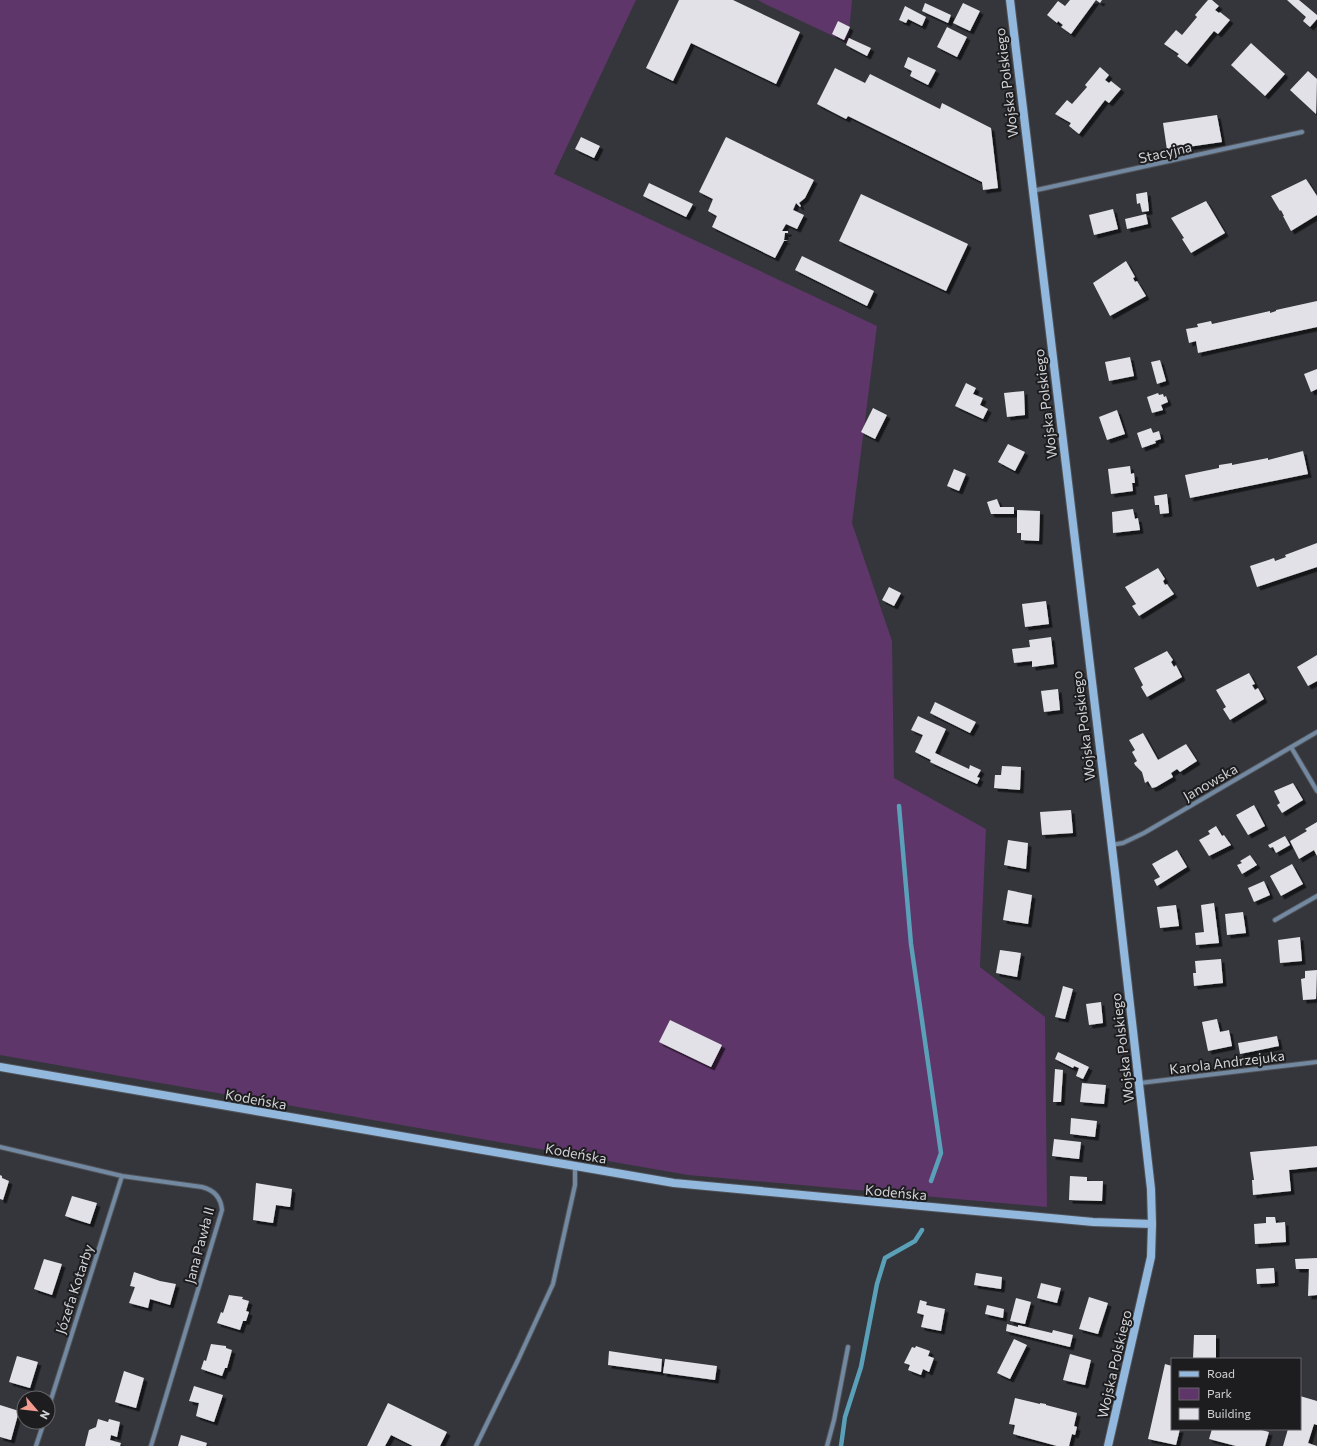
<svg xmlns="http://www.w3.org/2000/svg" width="1317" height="1446" viewBox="0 0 1317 1446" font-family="Commissioner,sans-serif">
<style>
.green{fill:#5e3669}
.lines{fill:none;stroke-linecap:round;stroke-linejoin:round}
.stream{stroke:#5aa0b8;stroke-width:4.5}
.building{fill:#e2e1e7;filter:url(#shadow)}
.street-casing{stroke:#505257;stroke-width:6}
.secondary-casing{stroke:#505257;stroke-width:10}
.street{stroke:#7289a1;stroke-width:4}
.secondary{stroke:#92b8de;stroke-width:8}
.labels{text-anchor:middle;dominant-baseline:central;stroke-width:4;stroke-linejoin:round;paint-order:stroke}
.street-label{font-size:14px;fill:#d1d2d5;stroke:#1d1d20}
</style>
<defs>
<filter id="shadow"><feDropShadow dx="3.5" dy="3.5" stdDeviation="0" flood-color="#0009"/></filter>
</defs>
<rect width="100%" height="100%" fill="#34363b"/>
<path class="green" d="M0,0H636L554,174L877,326L852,523L892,641L894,778L986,829L980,967L1045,1017L1047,1207L688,1175L0,1055Z
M758,0H852L848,43L765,4Z"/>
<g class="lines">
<path class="stream" d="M899,806L911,944L941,1153L931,1181
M841,1446L845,1417L861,1367L877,1284L885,1258L915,1241L922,1230"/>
</g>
<path class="building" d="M679,0H733L800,32L776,84L691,43L673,81L646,68Z
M1070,0H1102L1100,3L1096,0L1071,34L1061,27L1063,25L1058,21L1057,23L1047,15L1058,1L1065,6Z
M1208,0H1212L1219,6L1215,10L1219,13L1220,12L1230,20L1218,34L1214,31L1187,64L1177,56L1179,54L1164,44L1176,30L1182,35L1197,17L1195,15Z
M1287,0H1299L1317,15V19L1310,27L1303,21L1306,17Z
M925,3L951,15L948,23L922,11Z
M963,3L980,11L970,31L953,23Z
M905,6L926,17L922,26L908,19L906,23L899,20Z
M838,21L850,27L844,40L832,34Z
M947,27L967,37L957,57L937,47Z
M849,38L871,48L867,56L846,45Z
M1251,43L1285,74L1265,96L1231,65Z
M908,57L936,70L928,85L910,76L912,71L904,67Z
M1100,67L1109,75L1105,80L1109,83L1111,81L1121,89L1109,103L1105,100L1079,134L1069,126L1071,123L1055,114L1067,100L1072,104L1087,87L1085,85Z
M835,68L865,83L870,74L940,109L942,103L991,128L998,188L983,190L982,182L848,116L846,119L817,104Z
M1308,71L1317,79L1316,114L1290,90Z
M1217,115L1222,142L1167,150L1163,123Z
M581,137L600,146L594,158L575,149Z
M726,137L814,180L805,198L799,203L801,206L800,207L796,203L793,210L804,215L797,229L786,224L782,231H788V233H785L784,240L788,241H784L775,258L712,227L717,216L708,211L713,199L699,192Z
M1306,179L1317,196V215L1291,231L1283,216H1284L1281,210L1280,211L1271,196Z
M649,183L693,204L686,217L643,196Z
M1147,192L1149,211L1142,212L1140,203L1137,204L1136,194Z
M861,194L968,244L946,291L839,241Z
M1206,201L1225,233L1191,253L1182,239L1184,238L1171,218Z
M1113,209L1118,229L1094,235L1089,215Z
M1146,214L1148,224L1127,229L1125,219Z
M802,256L874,291L867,306L795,270Z
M1126,261L1135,277L1133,278L1135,282L1137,281L1146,296L1110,316L1093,283Z
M1317,301V327L1198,353L1196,341L1189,343L1186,329L1198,327L1197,324L1211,321L1212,324L1270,311V313L1276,311V310Z
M1130,357L1134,376L1109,381L1105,362Z
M1160,360L1166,381L1157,384L1151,362Z
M1317,369V389L1311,392L1304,374Z
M966,383L976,388L973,394L983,398L980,405L988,409L983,419L955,406Z
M1024,391L1025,415L1007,417L1004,393Z
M1158,393L1159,395L1163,394L1164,397L1166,396L1168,402L1161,405L1163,410L1152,413L1147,397Z
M873,408L887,415L875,439L861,432Z
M1117,410L1125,434L1107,440L1099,417Z
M1151,428L1153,433L1159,431L1161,439L1155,441L1156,443L1142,448L1137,433Z
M1008,444L1025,452L1015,471L998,462Z
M1303,451L1308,474L1190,498L1185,475L1219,468V465L1232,463V465L1268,458V460Z
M1130,466L1131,474L1134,473L1135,483H1132L1133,491L1111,494L1108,469Z
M954,469L966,474L959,491L947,486Z
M1167,494L1169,513L1160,514L1159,505H1155L1154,496Z
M997,499L1000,507H1014V514H991L987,502Z
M1133,509L1135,519L1138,518L1140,530L1113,533L1112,512Z
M1017,510L1040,511L1039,541L1021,540V533H1017Z
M1317,543V567L1257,587L1250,566L1274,558L1275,561L1286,557L1285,555Z
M1158,568L1165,579L1163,581L1165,585L1167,584L1174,594L1139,616L1132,606L1136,604L1125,587Z
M889,587L901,593L894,606L882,600Z
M1046,601L1049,624L1025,627L1022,604Z
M1051,637L1054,664L1032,667V661L1014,663L1012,649L1030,647L1029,640Z
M1167,651L1173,660L1171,662L1174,667L1176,665L1182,677L1147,697L1141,687L1143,685L1134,668Z
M1317,655V681L1308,686L1297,667Z
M1249,673L1255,684L1252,685L1255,690L1258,688L1264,699L1230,720L1223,709L1226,707L1216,690Z
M1058,689L1060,710L1044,712L1041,691Z
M935,702L976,722L970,733L930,713Z
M918,716L946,729L935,753L969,769L970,765L981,770L977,777L980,778L977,784L930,762L931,760L915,752L923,735L911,730Z
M1143,733L1158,760L1186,744L1197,761L1180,772L1177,769L1171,773L1173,777L1156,787L1152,788L1148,781L1145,783L1142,772L1135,765L1134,763L1137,761L1132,752L1135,750L1129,740Z
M1002,766L1021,767L1020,790L994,788L995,775H1001Z
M1293,783L1303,800L1282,813L1277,805L1280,803L1274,791Z
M1254,805L1265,826L1248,835L1236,815Z
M1071,810L1073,833L1042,835L1040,812Z
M1317,822V856L1314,850L1299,859L1290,841L1307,831L1305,829Z
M1216,826L1222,836L1224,835L1231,845L1209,856L1199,840L1210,834L1208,831Z
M1285,836L1290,845L1276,853L1273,847L1270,848L1268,845Z
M1008,840L1028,843L1026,869L1004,865Z
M1177,850L1187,867L1157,886L1154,880L1160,877L1152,864Z
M1250,855L1257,865L1242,874L1237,865L1242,863L1240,861Z
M1292,864L1303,884L1281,896L1270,876Z
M1264,881L1270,895L1254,902L1248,888Z
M1008,890L1032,895L1028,924L1003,920Z
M1214,903L1219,943L1196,945L1195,933L1204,932L1201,905Z
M1176,905L1179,926L1160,928L1157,907Z
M1243,912L1246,933L1227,935L1225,914Z
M1300,937L1302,961L1280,963L1278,940Z
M1000,950L1021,953L1017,977L996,973Z
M1221,959L1223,983L1194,986L1193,973H1196L1195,961Z
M1317,970L1316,999L1303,1000L1301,979L1305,978V971Z
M1063,986L1073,989L1065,1019L1055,1017Z
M1101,1002L1103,1023L1089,1025L1086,1004Z
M1217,1019L1220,1032L1229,1030L1232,1046L1208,1051L1202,1022Z
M670,1020L722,1045L711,1067L659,1042Z
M1277,1036L1279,1046L1240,1054L1238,1043Z
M1058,1052L1089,1067L1083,1079L1076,1076L1079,1068L1074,1066L1073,1068L1055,1059Z
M1055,1069L1063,1070L1061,1102H1053Z
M1082,1083L1106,1085L1104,1104L1080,1102Z
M1071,1118L1097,1121L1095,1137L1070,1134Z
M1054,1139L1081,1142L1079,1159L1052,1156Z
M1317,1146V1167L1289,1170L1291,1191L1253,1195L1252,1180H1254L1250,1152Z
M0,1175L2,1176V1178L9,1181L3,1200L0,1199Z
M1070,1176L1087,1177V1181H1103L1102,1201L1069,1200Z
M256,1183L292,1189L290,1207L276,1205L273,1223L253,1220Z
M72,1196L97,1203L90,1224L65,1216Z
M1266,1217H1275L1276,1223L1285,1222L1286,1242L1255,1244L1254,1224L1266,1223Z
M1317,1258V1295L1308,1296L1309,1269H1296L1295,1259Z
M44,1259L62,1264L52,1295L34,1289Z
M1274,1268L1275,1283L1257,1284L1256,1269Z
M134,1272L160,1281L176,1284L170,1305L150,1299L148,1308L129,1303L135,1287L130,1286Z
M976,1273L1002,1277L1001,1289L974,1285Z
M1041,1283L1061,1288L1057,1303L1037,1298Z
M229,1295L243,1297L242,1299L249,1301L246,1311L249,1312L246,1321H243L240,1330L217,1323L221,1312L223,1313Z
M1089,1297L1108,1303L1098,1334L1079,1329Z
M1016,1298L1031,1302L1025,1324L1010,1321Z
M920,1300L927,1302L926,1305L945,1309L941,1331L921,1327L924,1315L917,1313Z
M987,1305L1004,1309L1003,1318L985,1314Z
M1007,1324L1018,1327V1325L1052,1333L1053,1330L1073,1335L1070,1347L1006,1331Z
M1194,1335H1216V1359H1193Z
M1014,1339L1027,1345L1010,1379L997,1373Z
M211,1344L226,1346V1348L232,1350L227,1368H225L222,1376L201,1369L204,1360L206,1361Z
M916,1346L930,1351L928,1356L934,1358L929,1372L923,1369L921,1375L908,1370L910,1365L904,1363L912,1347L915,1348Z
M609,1351L662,1359L661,1372L608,1365Z
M1070,1354L1091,1360L1085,1385L1063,1380Z
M17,1356L38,1362L30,1388L9,1382Z
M665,1359L717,1366L715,1380L663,1373Z
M1165,1364L1172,1366V1429H1180L1176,1445L1148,1439Z
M124,1371L144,1378L136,1408L115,1402Z
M194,1386L223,1395L214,1422L196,1416L199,1403L189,1401Z
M1300,1396L1317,1401V1425L1314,1424L1308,1443L1317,1446H1283L1288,1429H1300Z
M1015,1398L1040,1404V1403L1046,1404V1405L1077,1413L1074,1426L1077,1427L1075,1435L1072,1434L1069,1446H1057L1013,1434L1015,1425L1009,1424Z
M388,1403L447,1432L440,1446H413L391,1435L385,1446H367Z
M0,1405L19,1411L11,1440L0,1437Z
M98,1419L108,1422L109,1419L120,1422L117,1437L111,1435L110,1440L121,1443L120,1446H85L89,1430L96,1427Z
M1212,1429H1258L1269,1432L1265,1446H1236L1209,1439Z
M181,1435L207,1443L206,1446H178Z"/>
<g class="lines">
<g class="street-casing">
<path id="street" d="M1032,191L1302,132
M1291,747L1317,791
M1111,845L1123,843L1144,833L1317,732
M1275,920L1317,896
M1140,1083L1317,1062
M0,1147L122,1176L202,1187C214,1190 221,1198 222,1210L151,1446
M48,1409L122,1176
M36,1446L44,1422
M476,1446L518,1360L553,1284L575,1185V1166
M827,1446L834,1420L848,1347"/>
</g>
<g class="secondary-casing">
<path id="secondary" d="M1010,0L1115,873L1151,1189L1152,1224L1151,1257L1108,1446
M0,1067L674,1183L1093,1222L1152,1224"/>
</g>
<use href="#street" class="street"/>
<use href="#secondary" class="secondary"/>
</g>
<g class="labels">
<g class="street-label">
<text transform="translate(1006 83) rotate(-97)">Wojska Polskiego</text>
<text transform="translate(1165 152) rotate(-13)">Stacyjna</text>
<text transform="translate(1045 404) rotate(-97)">Wojska Polskiego</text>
<text transform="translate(1083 726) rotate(-97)">Wojska Polskiego</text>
<text transform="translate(1210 782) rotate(-30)">Janowska</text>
<text transform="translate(1122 1048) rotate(-97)">Wojska Polskiego</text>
<text transform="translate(1227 1062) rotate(-7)">Karola Andrzejuka</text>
<text transform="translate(256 1099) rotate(10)">Kodeńska</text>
<text transform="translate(576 1153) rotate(10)">Kodeńska</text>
<text transform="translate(896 1192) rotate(5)">Kodeńska</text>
<text transform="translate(199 1245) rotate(-75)">Jana Pawła II</text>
<text transform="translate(74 1289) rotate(-72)">Józefa Kotarby</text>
<text transform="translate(1114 1364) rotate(-77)">Wojska Polskiego</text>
</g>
</g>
<rect x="1171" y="1358" width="130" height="72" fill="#1d1d20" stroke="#656568"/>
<rect x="1179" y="1371" width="20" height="6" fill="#92b8de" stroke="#656568"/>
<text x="1207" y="1378" font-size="12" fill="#d1d2d5">Road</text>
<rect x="1179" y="1388" width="20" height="12" fill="#5e3669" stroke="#656568"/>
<text x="1207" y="1398" font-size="12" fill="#d1d2d5">Park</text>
<rect x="1179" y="1408" width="20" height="12" fill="#e2e1e7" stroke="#656568"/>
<text x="1207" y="1418" font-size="12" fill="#d1d2d5">Building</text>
<g transform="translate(36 1410) rotate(118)"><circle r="19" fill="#1d1d20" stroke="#656568"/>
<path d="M0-3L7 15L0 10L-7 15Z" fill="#f59c91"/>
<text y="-6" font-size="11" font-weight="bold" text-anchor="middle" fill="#d1d2d5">N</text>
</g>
</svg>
